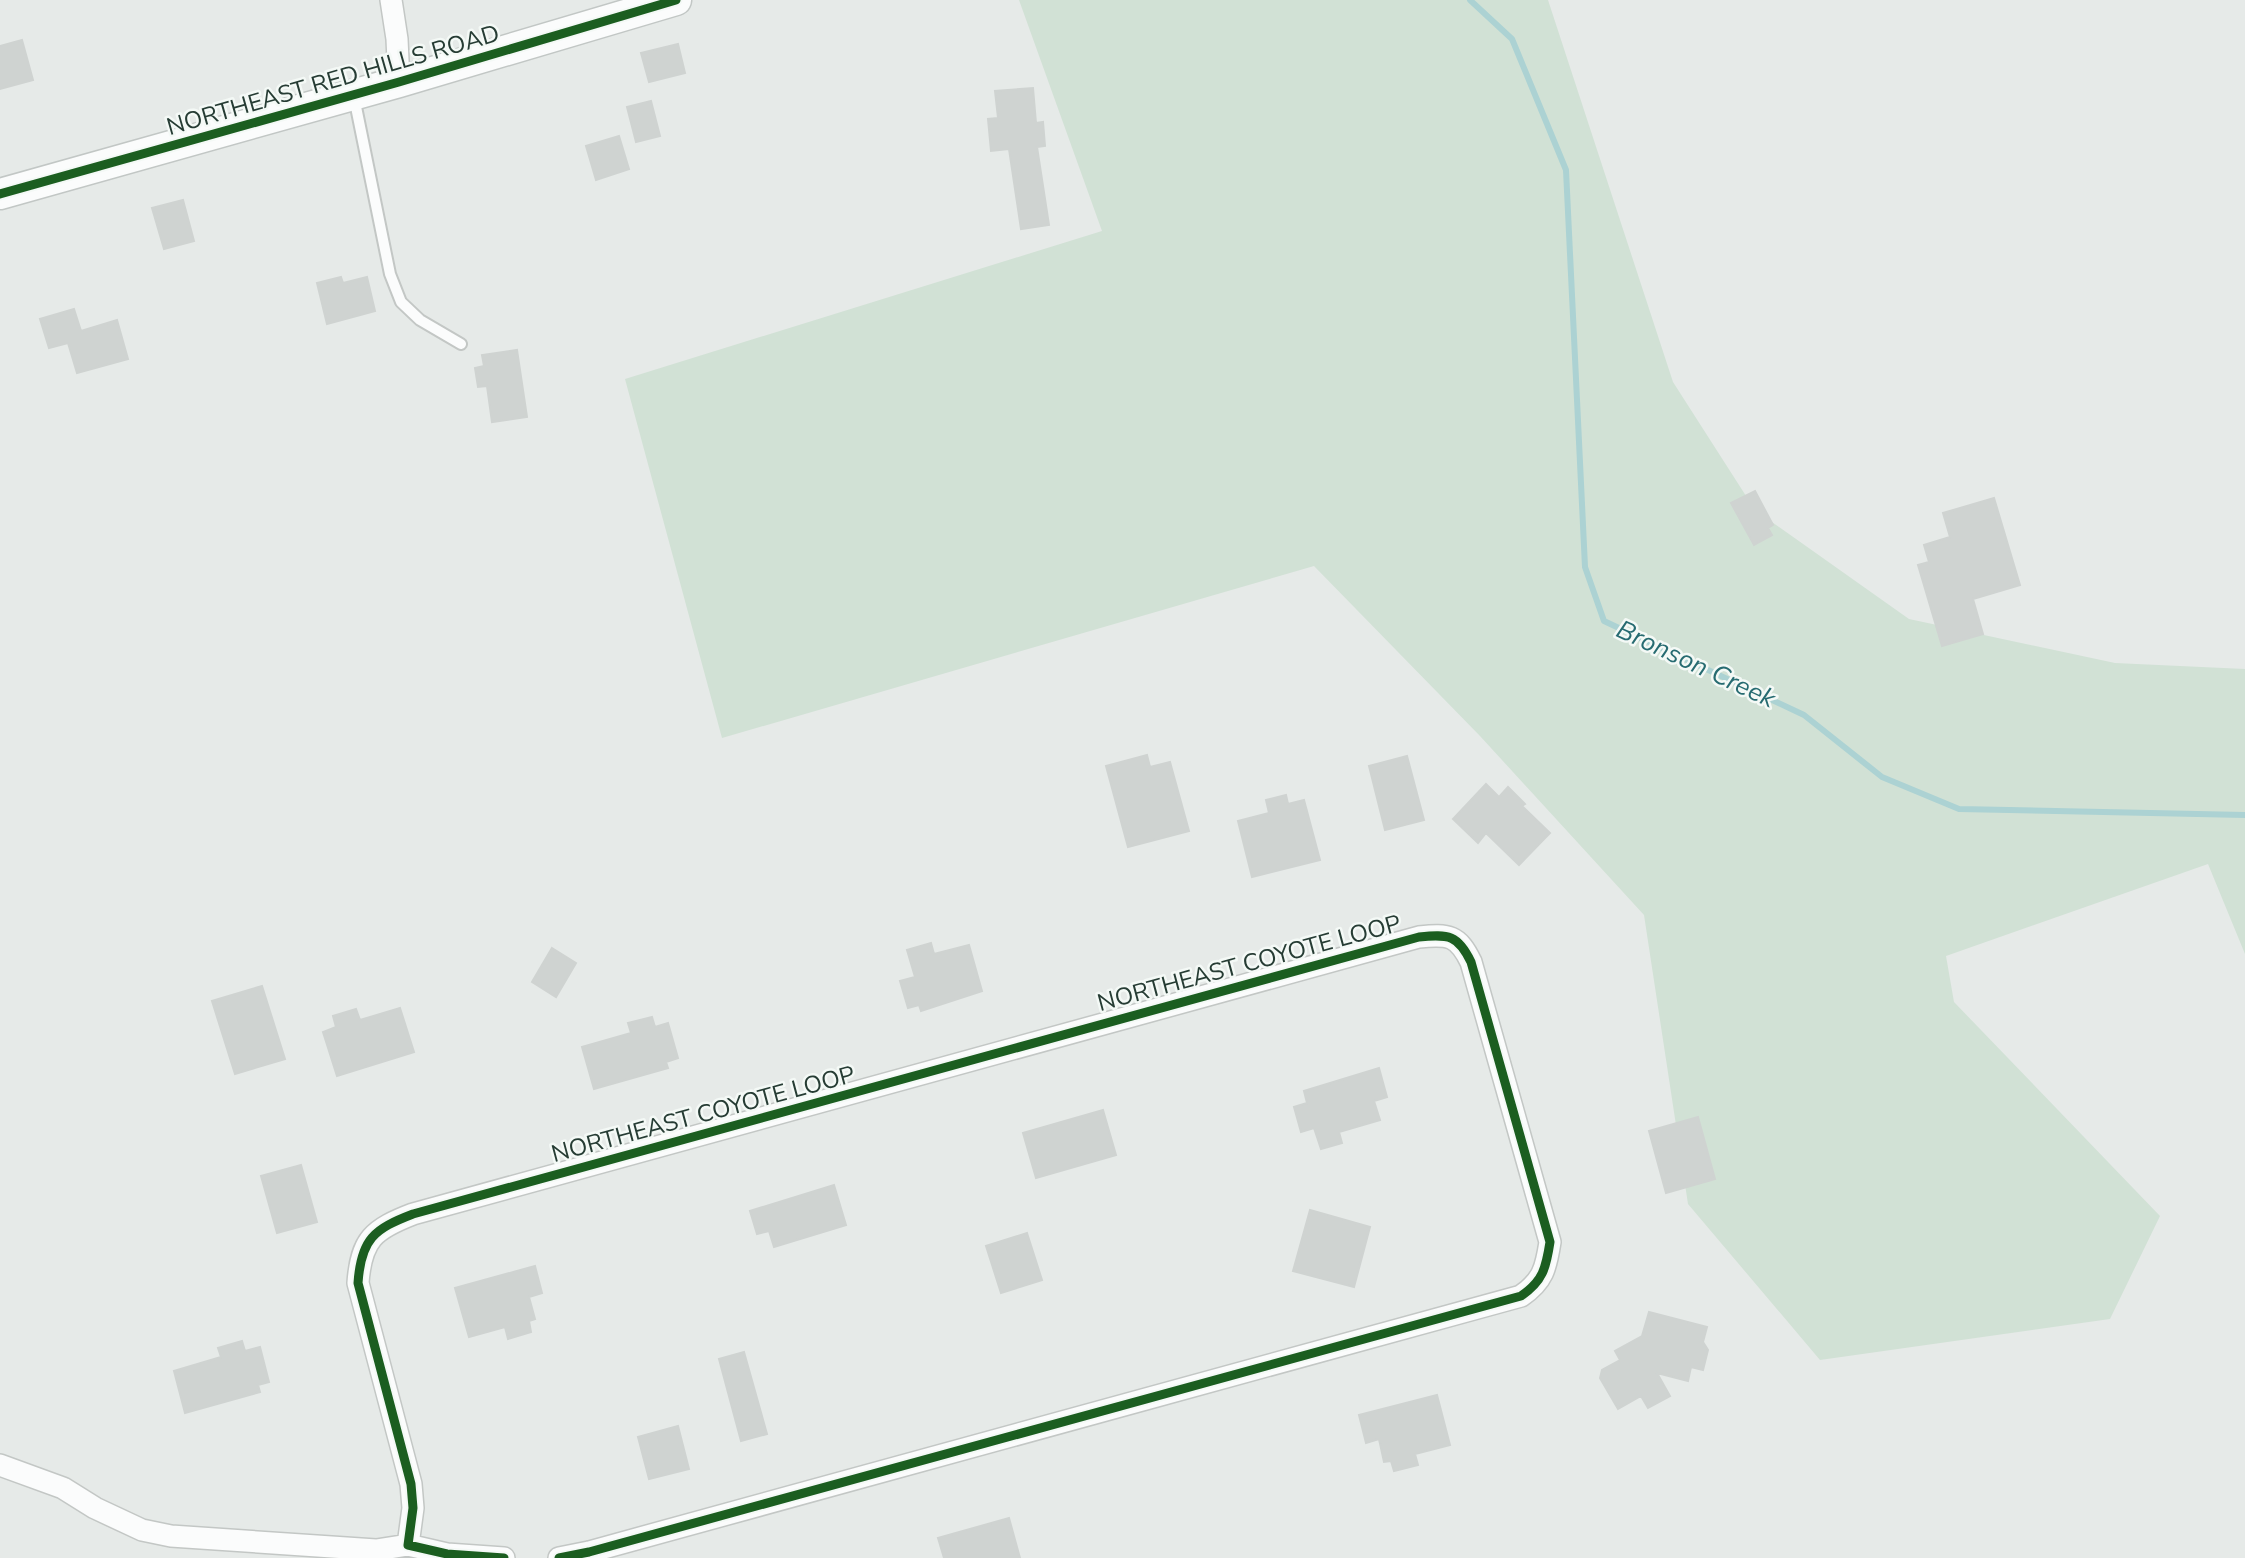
<svg xmlns="http://www.w3.org/2000/svg" width="2245" height="1558" viewBox="0 0 2245 1558" font-family="'Nunito Sans',sans-serif">
<style>
.green{fill:#d1e1d5}
.lines{fill:none;stroke-linecap:round;stroke-linejoin:round}
.stream{stroke:#acd2d3;stroke-width:6}
.building{fill:#cfd3d1;stroke:#cfd3d1;stroke-width:2}
.lane-casing{stroke:#c3c7c5;stroke-width:14}
.street-casing{stroke:#c3c7c5;stroke-width:24}
.secondary-casing{stroke:#c2c7c5;stroke-width:33}
.lane{stroke:#fbfcfc;stroke-width:10}
.street{stroke:#fbfcfc;stroke-width:21}
.secondary{stroke:#fbfcfc;stroke-width:30}
.cycleway-casing{stroke:#f4f9f6;stroke-width:13}
.cycleway{stroke:#1b5e20;stroke-width:9}
.labels{text-anchor:middle;dominant-baseline:central;stroke-width:5;stroke-linejoin:round;paint-order:stroke}
.street-label{font-size:24px;fill:#263c34;stroke:#f4f9f6}
.water-label{font-size:26px;font-style:italic;fill:#266b71;stroke:#f4f9f6}
</style>
<rect width="100%" height="100%" fill="#e6eae8"/>
<path class="green" d="M1019,0H1548L1673,382L1755,510L1909,619L2115,663L2245,669V954L2208,864L1946,956L1954,1002L2160,1216L2110,1319L1820,1360L1688,1204L1644,915L1480,736L1314,566L722,738L625,379L1102,231Z"/>
<g class="lines">
<path class="stream" d="M1470,0L1512,39L1566,170L1585,567L1604,621L1804,715L1882,777L1959,809L2245,815"/>
</g>
<path class="building" d="M22,40L33,80L0,89V46Z
M678,44L685,73L649,82L641,53Z
M1033,88L1036,123L1043,122L1045,146L1037,147L1049,225L1021,229L1009,149L991,151L988,119L998,118L995,91Z
M651,101L660,136L636,142L627,107Z
M619,136L629,169L596,180L586,146Z
M183,200L194,241L164,249L152,208Z
M341,277L343,283L367,277L375,311L327,324L317,283Z
M74,309L81,331L117,320L128,359L77,373L68,343L49,348L40,319Z
M517,350L527,417L492,422L487,386L478,387L475,368L484,366L482,355Z
M1755,491L1773,525L1768,528L1772,535L1754,545L1731,503Z
M1994,498L2020,585L1973,599L1983,634L1942,646L1918,565L1929,562L1924,545L1950,537L1943,513Z
M1147,755L1150,767L1170,762L1189,831L1128,847L1106,766Z
M1407,756L1424,820L1385,830L1369,766Z
M1486,784L1499,797L1508,787L1525,804L1522,806L1550,833L1519,865L1486,833L1478,843L1453,819Z
M1286,795L1288,804L1304,800L1320,860L1252,877L1238,821L1269,813L1266,800Z
M931,943L934,954L969,945L982,991L921,1011L919,1005L908,1008L900,981L915,977L907,950Z
M552,948L576,963L556,997L532,982Z
M262,986L285,1059L235,1074L212,1001Z
M400,1008L414,1052L337,1076L323,1032L336,1027L333,1016L356,1009L360,1020Z
M652,1017L655,1027L668,1023L678,1058L666,1062L668,1068L594,1089L582,1047L631,1033L628,1023Z
M1379,1068L1387,1097L1374,1101L1380,1120L1339,1132L1342,1143L1321,1149L1314,1128L1301,1132L1294,1107L1307,1103L1304,1091Z
M1103,1110L1116,1155L1036,1178L1023,1133Z
M1698,1117L1715,1179L1666,1193L1649,1131Z
M301,1165L317,1222L277,1233L261,1176Z
M834,1185L846,1225L774,1247L769,1231L757,1234L750,1211Z
M1310,1210L1370,1227L1354,1287L1293,1271Z
M1027,1233L1042,1280L1001,1293L986,1246Z
M535,1266L542,1293L529,1297L535,1319L529,1321L531,1332L508,1339L505,1327L469,1337L455,1288Z
M1649,1312L1707,1327L1703,1342L1708,1350L1703,1370L1691,1367L1688,1381L1657,1373L1670,1396L1648,1408L1641,1396L1618,1409L1600,1378L1602,1370L1620,1360L1615,1351L1642,1336Z
M242,1341L245,1351L260,1347L269,1382L258,1385L260,1392L185,1413L174,1371L221,1357L218,1348Z
M744,1352L767,1434L741,1441L719,1359Z
M1437,1395L1450,1445L1415,1454L1418,1465L1394,1471L1391,1461L1384,1462L1379,1439L1366,1443L1359,1415Z
M678,1426L689,1469L649,1479L638,1437Z
M1009,1518L1020,1558H944L938,1538Z"/>
<g class="lines">
<g class="lane-casing">
<path id="lane" d="M354,97L390,274L401,302L420,320L461,344"/>
</g>
<g class="street-casing">
<path id="street" d="M391,0L397,39L399,82
M0,1465L63,1488L95,1508L142,1530L171,1536L376,1550L408,1545
M504,1558L447,1554L408,1545L413,1508L411,1484L358,1283C361,1239 374,1229 413,1214L1419,937C1449,934 1458,935 1471,962L1550,1242C1546,1268 1543,1281 1521,1296L589,1552L559,1558"/>
</g>
<g class="secondary-casing">
<path id="secondary" d="M0,194L399,82L676,0"/>
</g>
<use href="#lane" class="lane"/>
<use href="#street" class="street"/>
<use href="#secondary" class="secondary"/>
<g class="cycleway-casing">
<path id="cycleway" d="M0,194L399,82L676,0
M504,1558L447,1554L408,1545L413,1508L411,1484L358,1283C361,1239 374,1229 413,1214L1419,937C1449,934 1458,935 1471,962L1550,1242C1546,1268 1543,1281 1521,1296L589,1552L559,1558"/>
</g>
<use href="#cycleway" class="cycleway"/>
</g>
<g class="labels">
<g class="street-label">
<text transform="translate(333 80) rotate(-16)">NORTHEAST RED HILLS ROAD</text>
<text transform="translate(1249 963) rotate(-15)">NORTHEAST COYOTE LOOP</text>
<text transform="translate(703 1114) rotate(-15)">NORTHEAST COYOTE LOOP</text>
</g>
<g class="water-label">
<text transform="translate(1696 664) rotate(25)">Bronson Creek</text>
</g>
</g>
</svg>
